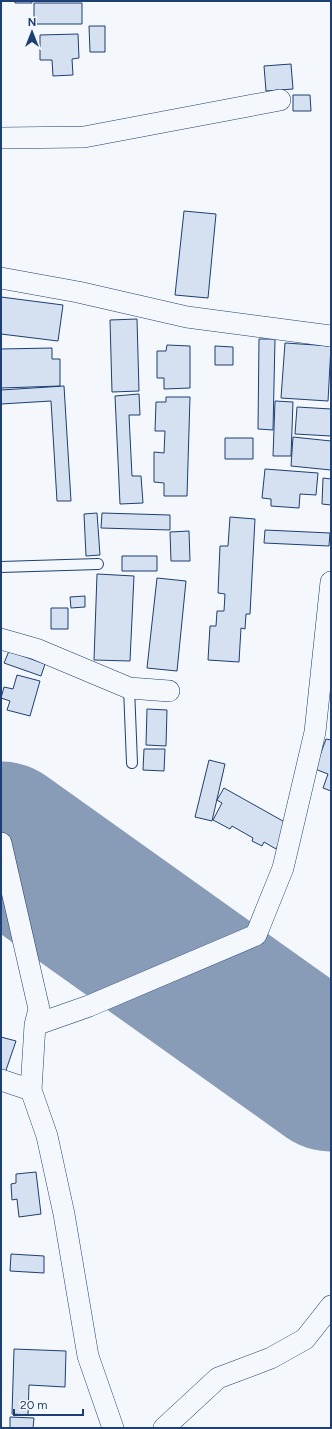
<svg xmlns="http://www.w3.org/2000/svg" width="332" height="1429" viewBox="0 0 332 1429" font-family="Figtree,sans-serif">
<style>
.lines{fill:none;stroke-linecap:round;stroke-linejoin:round}
.runway{stroke:#889bb7;stroke-width:155}
.building{fill:#d5e0f0;stroke:#1d3f73}
.lane-casing{stroke:#1d3f73;stroke-width:12}
.street-casing{stroke:#1d3f73;stroke-width:22}
.lane{stroke:#f4f7fb;stroke-width:10}
.street{stroke:#f4f7fb;stroke-width:21}
</style>
<rect width="100%" height="100%" fill="#f4f7fb"/>
<g class="lines">
<path class="runway" d="M1,839L331,1074"/>
</g>
<path class="building" d="M15,1H32V3H15Z
M34,3H82V24H34Z
M89,26H105V52H90Z
M78,34L79,58L72,59L73,75L53,76L52,60H40V35Z
M291,64L293,89L266,91L264,66Z
M293,95H310L311,111H293Z
M184,211L216,214L208,298L175,295Z
M1,297L63,305L58,341L1,334Z
M137,319L139,391L112,392L110,320Z
M259,339H275L273,430L258,429Z
M285,343L331,346L328,401L281,398Z
M167,345L190,346V388L164,389V378H157V351H166Z
M215,346L233,347V365H215Z
M52,348V359H60V386L1,388V349Z
M64,386L71,501H57L51,401L1,404V390Z
M139,394L140,415H129L132,476H141L143,503L120,504L115,396Z
M166,397H190L187,496H164V483L154,482V452L164,453L165,431H155L156,402H166Z
M275,401L293,402L291,456H273Z
M297,407L331,409V436L295,434Z
M293,437L331,441V470L291,466Z
M225,438H253V459H225Z
M265,469L318,473L316,495L300,494L299,508L271,506V499L262,498Z
M323,478L331,479V505L322,504Z
M97,513L100,555L86,556L84,514Z
M102,513L170,515V530L101,528Z
M230,517L255,519L250,614H246L245,629L241,628L239,662L208,660L210,626H216L217,611H224L225,594L218,593L220,546H228Z
M265,530L330,533L329,546L264,543Z
M189,531L190,561H171L170,532Z
M122,556H157V571H122Z
M97,574L134,576L130,661L94,660Z
M157,578L186,581L177,671L147,668Z
M85,596V607L71,608L70,597Z
M51,608H68V629H51Z
M9,651L45,664L41,676L4,663Z
M17,675L40,681L30,716L7,710L10,701L1,698L4,687L13,689Z
M147,709L167,710L166,746L146,745Z
M326,739L331,740V791L323,788L328,774L315,769Z
M144,749H165L164,771L143,770Z
M209,760L225,764L212,821L195,817Z
M224,788L290,825L276,849L264,842L262,846L252,841L253,838L232,826L230,829L213,820L222,803L217,800Z
M1,1037L16,1041L4,1076L1,1075Z
M36,1172L41,1214L19,1217L17,1199L12,1200L11,1184L16,1183V1174Z
M11,1254L44,1256V1273L10,1271Z
M14,1349L66,1351L65,1387L29,1385L28,1415L12,1414Z
M10,1417L34,1418L33,1428H10Z"/>
<g class="lines">
<g class="lane-casing">
<path id="lane" d="M1,567L98,564
M129,688L132,763"/>
</g>
<g class="street-casing">
<path id="street" d="M1,138L84,137L280,100
M1,278L78,292L187,317L331,336
M1,639L36,649L129,688L169,691
M1,843L39,1009L35,1025L31,1090L47,1136L64,1214L88,1356L113,1428
M35,1025L89,1006L256,935L283,868L315,732L331,582
M1,1080L31,1090
M164,1428L218,1378L271,1358L305,1339L331,1306"/>
</g>
<use href="#lane" class="lane"/>
<use href="#street" class="street"/>
</g>
<rect width="332" height="1429" fill="none" stroke="#1d3f73" stroke-width="4"/>
<g transform="translate(32 32)" stroke="#f4f7fb" stroke-width="3" paint-order="stroke">
<path d="M0-3L7 15L0 10L-7 15Z" fill="#1d3f73"/>
<text y="-6" font-size="11" font-weight="bold" text-anchor="middle" fill="#1d3f73">N</text>
</g>
<path d="M14 1409v6h69v-6" fill="none" stroke="#1d3f73" stroke-width="2"/>
<text x="20" y="1409" font-size="12" fill="#1d3f73" stroke="#f4f7fb" stroke-width="3" paint-order="stroke">20 m</text>
</svg>
